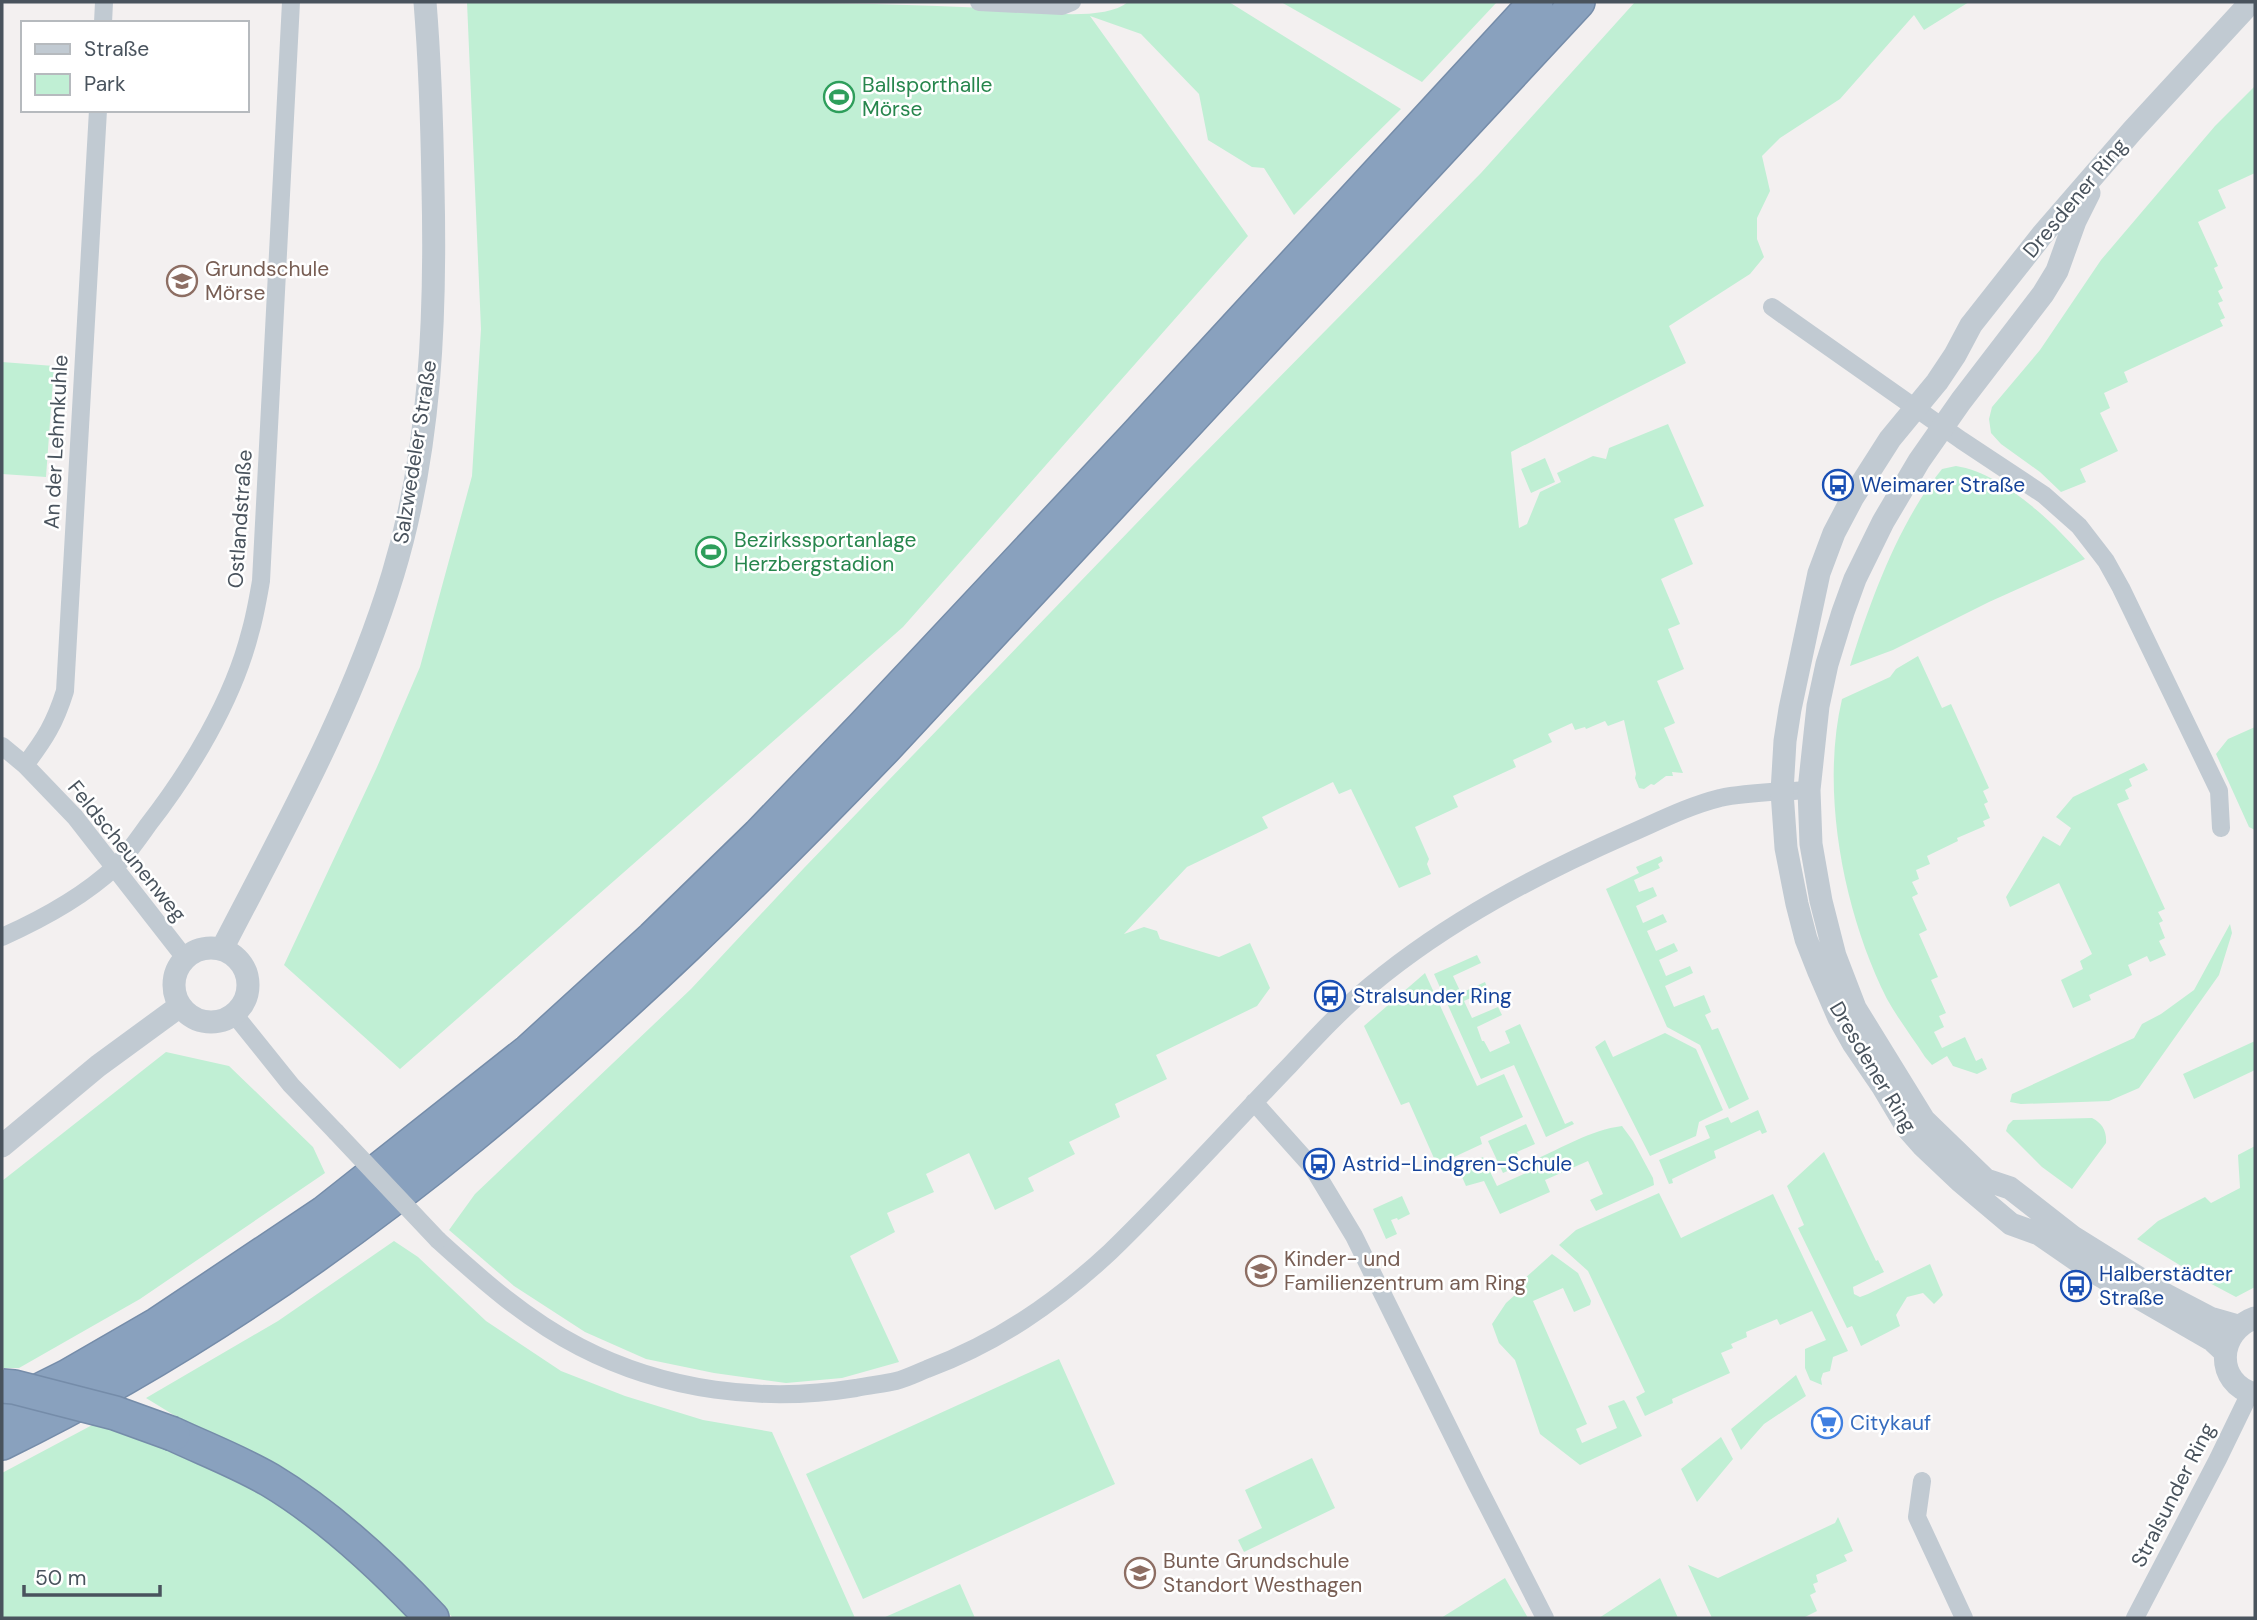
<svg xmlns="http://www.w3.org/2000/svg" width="2257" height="1620" viewBox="0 0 2257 1620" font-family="'DM Sans',sans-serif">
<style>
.green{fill:#c0efd4}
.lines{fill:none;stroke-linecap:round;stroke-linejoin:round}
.motorway-casing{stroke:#758ca9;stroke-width:36}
.minor{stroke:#c1cad2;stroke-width:18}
.tertiary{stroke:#c1cad2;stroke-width:23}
.motorway{stroke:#89a1be;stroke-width:33}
.motorway-bridge-casing{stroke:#758ca9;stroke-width:36;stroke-linecap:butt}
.minor-bridge{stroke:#c1cad2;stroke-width:18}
.motorway-bridge{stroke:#89a1be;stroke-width:33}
.labels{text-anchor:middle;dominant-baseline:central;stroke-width:5;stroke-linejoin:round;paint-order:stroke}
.leisure-label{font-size:21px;fill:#27864d;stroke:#fff;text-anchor:start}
.street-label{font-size:21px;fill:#49535d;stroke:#fff}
.education-label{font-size:21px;fill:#785e54;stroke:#fff;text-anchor:start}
.transit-label{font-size:21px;fill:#164399;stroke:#fff;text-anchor:start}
.shop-label{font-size:21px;fill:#366cbe;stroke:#fff;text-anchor:start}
</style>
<rect width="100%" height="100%" fill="#f3f0f0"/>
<path class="green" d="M467,2C640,2 814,0 987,8C1022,10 1101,24 1128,2H1229L1401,109L1294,215L1264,168L1252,167L1208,140L1199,94L1141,34L1090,16L1248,236L903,627L400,1069L284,965L377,767L420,667L472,476L481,329Z
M1281,2H1497L1422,82Z
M1635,2H1969L1924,30L1914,15L1840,99L1780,138L1762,156L1770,191L1757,218V239L1764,257L1750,274L1669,326L1686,363L1511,452L1519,528L1527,524L1540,492L1561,482L1557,473L1593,456L1606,459L1609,448L1668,424L1704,506L1674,519L1693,564L1661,579L1680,624L1668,629L1684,669L1657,681L1675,723L1664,728L1683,773L1672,772L1673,776H1666L1654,785L1651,784L1644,789L1639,788L1635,778L1636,774L1624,720L1608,726L1605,721L1586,729L1585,727L1575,730L1572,723L1548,734L1552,742L1513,760L1516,767L1453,796L1458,807L1415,827L1429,859L1427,864L1431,874L1399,888L1351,789L1339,794L1333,782L1262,817L1268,828L1187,867L1124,934L1144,927L1157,931L1160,939L1219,957L1250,943L1270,988L1257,1006L1156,1055L1167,1079L1115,1104L1120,1117L1069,1142L1075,1154L1028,1178L1034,1191L995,1210L969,1153L926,1174L934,1192L887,1213L895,1232L850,1256L899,1362L842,1378L786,1383L714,1373L646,1359L585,1332L514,1286L449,1230L475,1194L691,989L804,868L1187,471L1481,173Z
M2255,86V173L2218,190L2226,208L2198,222L2218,266L2214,268L2223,288L2218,291L2223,301L2218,303L2225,318L2220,320L2223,326L2124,372L2128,382L2104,393L2110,408L2100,413L2118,451L2080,469L2086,482L2061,492L2040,472L2001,444L1991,433L1989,419L1992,407L2040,350L2101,260L2215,126Z
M2,362L54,366L46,477L2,474Z
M1545,458L1555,482L1531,493L1521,469Z
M1956,466C2003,473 2055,524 2085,559L1989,602L1893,650L1850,666C1870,601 1899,522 1942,469Z
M1918,656L1942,708L1951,704L1989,788L1983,791L1988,802L1984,804L1990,818L1983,821L1985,826L1957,838L1958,841L1927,856L1930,864L1916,870L1919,879L1912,882L1918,894L1912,897L1927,930L1919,934L1938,977L1931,980L1946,1013L1939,1016L1944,1027L1934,1032L1942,1048L1965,1037L1976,1061L1982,1058L1987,1069L1977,1074L1953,1066L1947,1056L1932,1065L1925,1057C1913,1038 1898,1019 1887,999C1844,914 1820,793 1842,699L1890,677L1896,669Z
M2255,727V830L2249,827L2216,754L2228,739Z
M2144,763L2148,770L2129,779L2132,786L2125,790L2129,799L2117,804L2165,909L2158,912L2163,921L2159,923L2165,938L2159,941L2166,955L2150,962L2147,956L2128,965L2132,975L2089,995L2091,1000L2073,1008L2061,980L2083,969L2080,961L2092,954L2059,883L2010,907L2006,897L2043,836L2060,846L2071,828L2056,817L2073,797Z
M1661,856L1663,861L1658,864L1660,868L1634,880L1639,892L1653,887L1657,896L1636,906L1643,923L1663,914L1667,922L1647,931L1656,951L1674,943L1678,951L1659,960L1666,976L1690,966L1693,973L1665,986L1674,1007L1704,995L1711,1012L1705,1015L1712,1030L1718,1028L1749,1099L1729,1109L1700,1045L1667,1027L1606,889L1639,873L1636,867Z
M2230,924L2232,933L2219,975L2139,1088L2109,1101L2021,1104L2010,1102L2012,1094L2134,1038L2142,1024L2161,1014L2194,990Z
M1477,955L1481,963L1453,976L1461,993L1485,982L1488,990L1464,1001L1472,1018L1498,1007L1502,1015L1477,1027L1482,1041H1484L1490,1052L1510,1043L1505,1031L1520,1024L1565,1124L1572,1121L1574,1124L1546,1137L1514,1065L1481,1079L1434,974Z
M1425,973L1477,1086L1504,1074L1523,1117L1480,1137L1482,1144L1437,1165L1409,1102L1401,1105L1364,1026Z
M1665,1033L1696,1049L1723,1110L1699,1122L1696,1136L1650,1156L1595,1047L1605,1040L1613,1057Z
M2255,1041V1070L2194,1099L2183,1074Z
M166,1052L229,1066L313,1147L325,1173L140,1299L19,1368H2V1181Z
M1758,1110L1767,1132L1762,1134L1760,1130L1714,1151L1716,1158L1672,1179L1673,1183L1669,1184L1659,1160L1710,1138L1705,1126L1728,1117L1731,1123Z
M2092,1118C2102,1123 2107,1131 2106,1143L2072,1189L2042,1167L2006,1131L2008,1125L2013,1120Z
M1526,1124L1535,1144L1517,1152L1523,1164L1503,1173L1488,1141Z
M1622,1126L1633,1141L1653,1178L1654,1185L1596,1211L1590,1200L1603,1194L1588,1161L1545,1180L1550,1192L1500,1214L1484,1181L1466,1186L1458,1168L1483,1157L1497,1186L1537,1168L1534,1160C1562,1148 1591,1130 1622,1126Z
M2255,1146V1287L2236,1297L2204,1280L2137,1239L2158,1221L2205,1197L2211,1203L2240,1188L2238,1155Z
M1824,1152L1876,1261L1878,1260L1884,1272L1853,1287L1854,1294L1860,1297L1868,1294L1930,1264L1943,1295L1934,1304L1923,1293L1907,1297L1896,1315L1900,1326L1861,1346L1852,1326L1847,1328L1798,1228L1804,1225L1787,1186Z
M1659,1193L1681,1238L1773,1194L1848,1351L1833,1357L1830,1371L1823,1373L1821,1379L1822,1385L1810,1380L1805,1368V1349L1826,1340L1812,1311L1780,1325L1777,1319L1746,1332L1747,1337L1731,1344L1733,1348L1721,1353L1730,1373L1672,1399L1673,1403L1645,1416L1636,1397L1645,1392L1588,1271L1559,1245L1576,1230Z
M1402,1196L1410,1214L1398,1220L1397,1218L1391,1220L1397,1234L1386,1239L1373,1209Z
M394,1241L418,1257L486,1321L561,1371L625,1396L703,1420L772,1432L855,1618H453L423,1586L367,1531L325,1497L190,1425L146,1398L278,1321Z
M1552,1254L1578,1273L1591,1301L1590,1305L1574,1312L1563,1288L1533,1301L1587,1424L1576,1429L1582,1443L1617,1428L1608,1406L1624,1400L1626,1403L1642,1436L1580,1465L1540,1434L1515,1360L1499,1343L1492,1324L1506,1303L1525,1286L1523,1280Z
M1059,1359L1115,1484L863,1599L806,1474Z
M1796,1375L1806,1396L1764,1424L1741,1450L1731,1429Z
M96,1423L155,1443L261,1490L306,1520L415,1618H2V1473Z
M1721,1437L1733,1459L1697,1502L1681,1469Z
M1312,1458L1335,1508L1244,1552L1238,1540L1262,1528L1245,1490Z
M1838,1517L1853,1551L1844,1555L1847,1561L1816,1575L1818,1582L1813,1584L1816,1592L1810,1595L1817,1611L1803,1618H1712L1688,1565L1718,1578L1835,1523Z
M1505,1578L1528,1618H1441Z
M1660,1578L1678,1618H1599Z
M960,1584L975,1618H883Z"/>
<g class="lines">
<g class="motorway-casing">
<path id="motorway" d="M2,1409L68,1376L158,1324L324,1213L529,1051L653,938L759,835L862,728L1135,437L1536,2
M173,1434C205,1449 239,1462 270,1480C330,1516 384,1567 432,1618
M2,1443C343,1277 624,1019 885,748L1578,2"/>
</g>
<path class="minor" d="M979,2L1062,6L1072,2
M103,23L104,2
M1772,307L1961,440L2044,495L2079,526L2106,561L2121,588L2219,791L2221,828
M2,746L25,765L75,817L185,958
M25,765C45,739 55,723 65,691L98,110
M2,937C40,920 84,896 115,867C127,855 138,839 148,825C190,771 233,700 250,633C255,616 258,598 261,581L291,2
M234,1014L291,1085L336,1132
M1254,1102L1313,1168L1354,1236L1476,1483L1545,1618
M438,1240C482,1280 527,1320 580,1347C665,1391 763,1403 856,1388C869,1385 884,1384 896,1381C907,1378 917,1373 927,1369C997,1343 1055,1303 1110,1252C1172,1192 1230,1127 1290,1065C1316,1037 1342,1009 1371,985C1448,921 1538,874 1629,834C1659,821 1688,806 1720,798C1748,792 1780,792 1809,790
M1922,1481L1917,1517L1964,1618
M2135,1618L2218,1459L2250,1393"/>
<path class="tertiary" d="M2089,193L2075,221L2057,271L2043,294L1961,401L1919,461L1883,522L1855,579L1843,612L1827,664L1818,706L1809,790L1811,844L1821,901L1835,956L1855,1008L1924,1120L1986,1180L2010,1188L2073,1237L2166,1295L2210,1318L2238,1326
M174 985a37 37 0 1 1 74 0a37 37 0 1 1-74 0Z
M222,949C285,827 353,706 393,574C431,449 436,316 433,187C432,125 430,63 425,2
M2,1146L98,1066L180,1006
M2255,1318C2217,1331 2214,1383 2255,1394
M2225,1352L2212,1340L2094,1272L2039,1234L2011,1224L1960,1181L1923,1146L1908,1129L1883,1087L1853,1043L1839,1018L1819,972L1806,939L1797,904L1786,848L1782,792L1785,741L1790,709L1819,573L1834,533L1853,497L1890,439L1937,382L1955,355L1971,325L2042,235L2133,130L2251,2"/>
<use href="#motorway" class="motorway"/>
<g class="motorway-bridge-casing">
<path id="motorway-bridge" d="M2,1386L14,1387L115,1413L173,1434"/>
</g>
<path class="minor-bridge" d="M336,1132L438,1240"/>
<use href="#motorway-bridge" class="motorway-bridge"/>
</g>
<defs>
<g id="stadium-ring" transform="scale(1.575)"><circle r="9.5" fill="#fff" stroke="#2e9e5b" stroke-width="1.5"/><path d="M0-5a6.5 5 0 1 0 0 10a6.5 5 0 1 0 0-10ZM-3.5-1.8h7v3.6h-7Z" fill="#2e9e5b"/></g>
<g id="school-ring" transform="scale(1.575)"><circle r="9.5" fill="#fff" stroke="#8d6e63" stroke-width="1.5"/><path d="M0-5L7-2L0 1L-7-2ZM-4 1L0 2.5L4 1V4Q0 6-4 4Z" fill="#8d6e63"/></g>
<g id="bus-ring" transform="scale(1.575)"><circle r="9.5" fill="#fff" stroke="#1a4fb4" stroke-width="1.5"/><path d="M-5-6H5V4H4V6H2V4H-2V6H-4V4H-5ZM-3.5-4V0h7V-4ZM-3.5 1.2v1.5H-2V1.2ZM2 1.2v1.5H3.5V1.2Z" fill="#1a4fb4"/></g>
<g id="supermarket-ring" transform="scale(1.575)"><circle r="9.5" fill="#fff" stroke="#3f7fe0" stroke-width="1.5"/><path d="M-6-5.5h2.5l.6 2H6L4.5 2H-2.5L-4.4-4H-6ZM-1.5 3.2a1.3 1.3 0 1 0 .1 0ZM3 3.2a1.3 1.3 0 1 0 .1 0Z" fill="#3f7fe0"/></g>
</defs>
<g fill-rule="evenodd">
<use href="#stadium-ring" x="839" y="97"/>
<use href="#school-ring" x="182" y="281"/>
<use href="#bus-ring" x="1838" y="485"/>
<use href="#stadium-ring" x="711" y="552"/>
<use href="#bus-ring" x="1330" y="996"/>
<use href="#bus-ring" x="1319" y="1164"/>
<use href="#school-ring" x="1261" y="1271"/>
<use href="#bus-ring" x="2076" y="1286"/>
<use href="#supermarket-ring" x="1827" y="1423"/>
<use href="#school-ring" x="1140" y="1573"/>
</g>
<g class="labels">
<g class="leisure-label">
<text x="862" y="85">Ballsporthalle<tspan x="862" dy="24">Mörse</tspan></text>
<text x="734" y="540">Bezirkssportanlage<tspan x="734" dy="24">Herzbergstadion</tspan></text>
</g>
<g class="street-label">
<text transform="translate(2075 198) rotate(-50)">Dresdener Ring</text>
<text transform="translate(56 442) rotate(-87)">An der Lehmkuhle</text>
<text transform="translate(415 452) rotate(-81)">Salzwedeler Straße</text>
<text transform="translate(240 519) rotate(-86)">Ostlandstraße</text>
<text transform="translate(127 851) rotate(51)">Feldscheunenweg</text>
<text transform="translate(1873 1067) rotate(59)">Dresdener Ring</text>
<text transform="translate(2173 1495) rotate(-63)">Stralsunder Ring</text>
</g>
<g class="education-label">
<text x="205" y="269">Grundschule<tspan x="205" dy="24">Mörse</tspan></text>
<text x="1284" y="1259">Kinder- und<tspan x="1284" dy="24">Familienzentrum am Ring</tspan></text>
<text x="1163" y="1561">Bunte Grundschule<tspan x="1163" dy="24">Standort Westhagen</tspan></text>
</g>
<g class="transit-label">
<text x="1861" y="485">Weimarer Straße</text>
<text x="1353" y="996">Stralsunder Ring</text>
<text x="1342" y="1164">Astrid-Lindgren-Schule</text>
<text x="2099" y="1274">Halberstädter<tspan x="2099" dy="24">Straße</tspan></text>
</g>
<g class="shop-label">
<text x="1850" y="1423">Citykauf</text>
</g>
</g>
<rect width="2257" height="1620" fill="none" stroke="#49535d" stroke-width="7"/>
<rect x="21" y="21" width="228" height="91" fill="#ffffff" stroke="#b6babe" stroke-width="2"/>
<rect x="35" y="44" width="35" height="10" fill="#c1cad2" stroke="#b6babe" stroke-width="2"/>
<text x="84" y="56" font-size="21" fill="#49535d">Straße</text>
<rect x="35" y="74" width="35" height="21" fill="#c0efd4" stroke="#b6babe" stroke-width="2"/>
<text x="84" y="91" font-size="21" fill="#49535d">Park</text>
<path d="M24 1585v10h136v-10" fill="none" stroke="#49535d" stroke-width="3.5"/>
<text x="35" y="1585" font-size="21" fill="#49535d" stroke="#ffffff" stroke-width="5" paint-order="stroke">50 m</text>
</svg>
